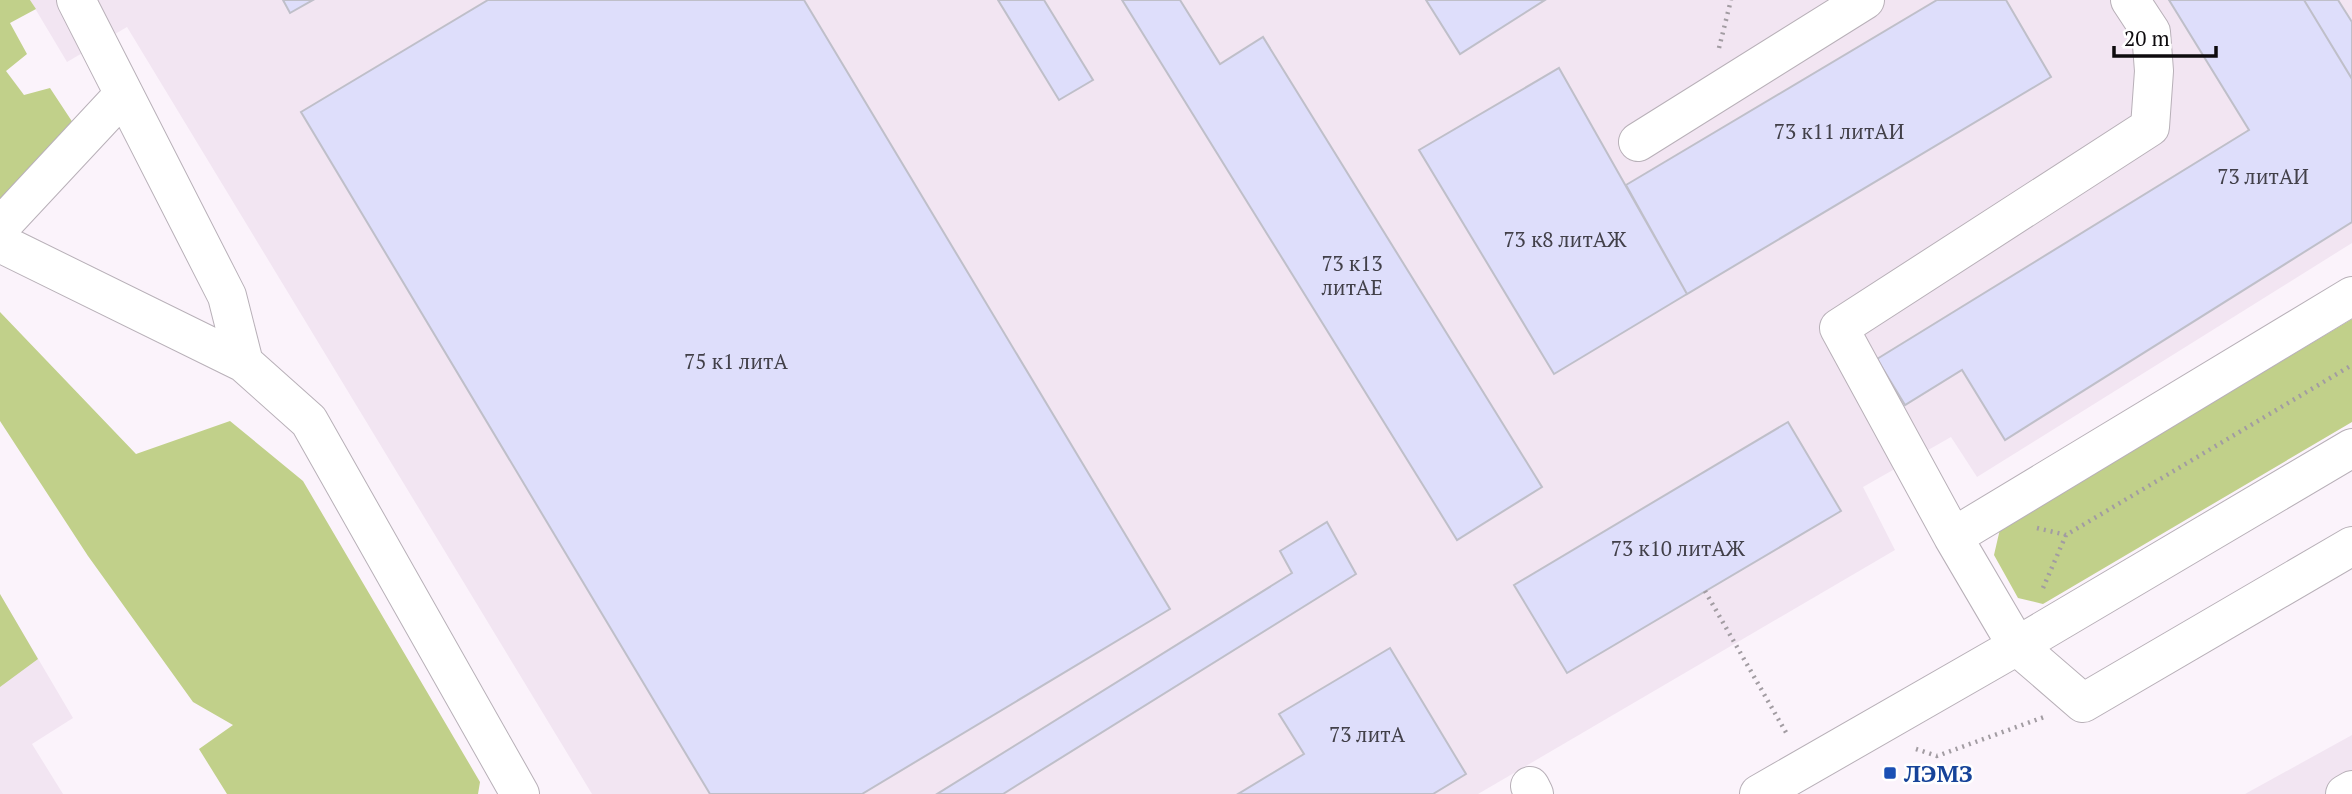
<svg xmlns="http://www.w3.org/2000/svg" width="2352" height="794" viewBox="0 0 2352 794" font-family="'PT Serif',serif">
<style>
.built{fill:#f2e5f2}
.green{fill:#c1d08a}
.building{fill:#dedefb;stroke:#bfbfc9;stroke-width:2}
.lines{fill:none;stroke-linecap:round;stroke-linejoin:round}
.minor-casing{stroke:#b8b0b8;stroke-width:40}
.path{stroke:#a29ca2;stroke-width:4.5;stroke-dasharray:2 5;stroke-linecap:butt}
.minor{stroke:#fff;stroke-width:38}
.transit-dot{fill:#1a4fb4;stroke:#fff;stroke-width:2.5}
.labels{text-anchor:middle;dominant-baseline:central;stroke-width:5;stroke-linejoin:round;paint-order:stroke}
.number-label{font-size:21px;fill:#424049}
.transit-label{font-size:24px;font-weight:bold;fill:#164399;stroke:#fff;text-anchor:start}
</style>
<rect width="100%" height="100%" fill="#fbf3fb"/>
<path class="built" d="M30,0H2352V243L1977,477L1951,437L1863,487L1895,550L1478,794H592L127,27L67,62Z
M0,594L73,718L32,744L63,794H0Z
M2352,735V794H2245Z"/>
<path class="green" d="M0,0H30L36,9L10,23L27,54L6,71L24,95L50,88L77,129L0,200Z
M0,312L136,454L230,421L303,481L480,782L478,794H227L199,749L233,725L193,702L88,556L0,421Z
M2352,319V422L2043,604L2018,598L1994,555L2000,529Z
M0,594L38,659L0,687Z"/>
<path class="building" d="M283,0H313L290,13Z
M488,0H804L1170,609L862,794H710L301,112Z
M998,0H1044L1093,80L1059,100Z
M1122,0H1180L1220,64L1263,37L1542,487L1457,540Z
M1426,0H1545L1460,54Z
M1937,0H2006L2051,77L1687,294L1626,185Z
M2169,0H2304L2352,79V222L2005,440L1962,370L1905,405L1877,359L2249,130Z
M2304,0H2338L2352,22V79Z
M1559,68L1687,294L1554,374L1419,150Z
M1788,422L1841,511L1567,673L1514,585Z
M1327,522L1356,574L1003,794H937L1292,573L1280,551Z
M1390,648L1466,774L1433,794H1238L1304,754L1279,714Z"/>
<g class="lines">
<g class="minor-casing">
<path id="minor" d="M76,0L227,296L244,363
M1638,142L1865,0
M0,227L124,94
M0,243L244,363L309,421L520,794
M2352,296L1953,537L2017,646L2083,703L2352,546
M1953,537L1839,328L2150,127L2154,71L2151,32L2130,0
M1530,786L1534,794
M1759,794L2017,646L2352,448
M2345,794L2352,790"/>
</g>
<path class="path" d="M1719,48L1731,0
M2037,528L2066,535L2352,365
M2043,588L2066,535
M1705,591L1788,736
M1916,749L1937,756L2044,717"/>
<use href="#minor" class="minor"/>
</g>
<rect class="transit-dot" x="1883" y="766" width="14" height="14" rx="3.5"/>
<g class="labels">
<g class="number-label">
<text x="1839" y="131">73 к11 литАИ</text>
<text x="2263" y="176">73 литАИ</text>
<text x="1565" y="239">73 к8 литАЖ</text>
<text x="1352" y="263">73 к13<tspan x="1352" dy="24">литАЕ</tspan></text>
<text x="736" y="361">75 к1 литА</text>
<text x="1678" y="548">73 к10 литАЖ</text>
<text x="1367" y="734">73 литА</text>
</g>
<g class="transit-label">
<text x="1904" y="773">ЛЭМЗ</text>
</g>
</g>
<path d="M2114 46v10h102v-10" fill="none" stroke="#0e0b0e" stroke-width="3.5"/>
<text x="2124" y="46" font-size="21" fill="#0e0b0e" stroke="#ffffff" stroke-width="5" paint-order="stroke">20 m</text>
</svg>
